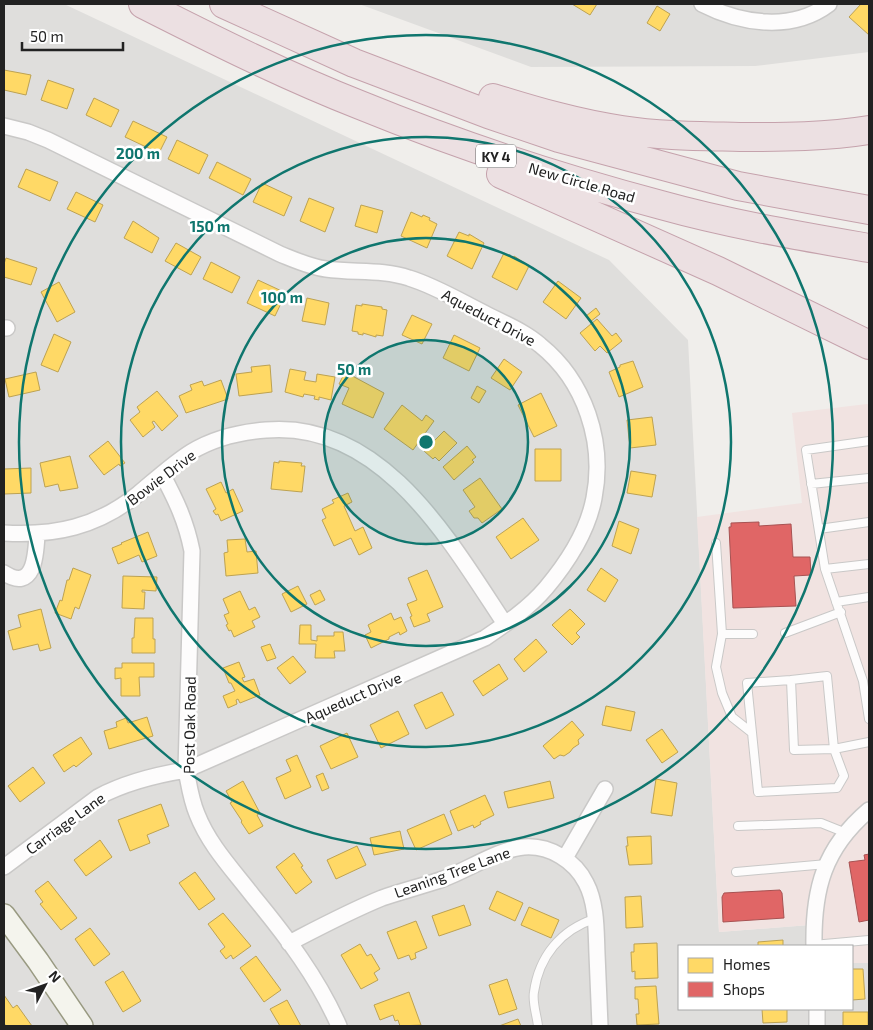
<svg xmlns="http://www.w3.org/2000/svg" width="873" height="1030" viewBox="0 0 873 1030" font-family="'Exo 2',sans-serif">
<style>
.residential{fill:#dfdedc}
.commercial{fill:#f1e3e1}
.homes{fill:#ffd966;stroke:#bda252}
.shops{fill:#e06666;stroke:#a75252}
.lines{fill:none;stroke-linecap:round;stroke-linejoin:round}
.lane-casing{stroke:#c9c8c7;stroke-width:10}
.street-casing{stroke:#c9c8c7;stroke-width:18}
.secondary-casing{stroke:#999a82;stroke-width:24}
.highway-casing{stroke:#c5a2ac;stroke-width:30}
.lane{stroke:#fdfcfc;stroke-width:8}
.street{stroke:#fdfcfc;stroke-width:15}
.secondary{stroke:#f4f4ed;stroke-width:21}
.highway{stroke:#ece0e2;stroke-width:28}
.ring{fill:none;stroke:#0f766e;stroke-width:2.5}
.labels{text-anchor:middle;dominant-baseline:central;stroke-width:5;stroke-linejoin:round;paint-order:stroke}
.shield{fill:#fff;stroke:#646464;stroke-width:1}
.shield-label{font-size:14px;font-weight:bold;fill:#222}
.street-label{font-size:15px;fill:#222;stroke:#fff}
.centre{fill:#0f766e;stroke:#fff;stroke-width:2.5}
.ring-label{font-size:15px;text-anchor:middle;font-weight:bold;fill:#0f766e;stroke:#fff;stroke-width:5;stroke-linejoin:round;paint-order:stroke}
</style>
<rect width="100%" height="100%" fill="#f0eeeb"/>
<path class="residential" d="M4,4H64L609,260L688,340L719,932L822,924L823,946H679V1009H852V963H869V1026H4Z
M359,4H869V52L755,66L531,67Z"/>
<path class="commercial" d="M867,404L869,405V963H852V946H823L822,924L719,932L697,517L802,503L792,413Z"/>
<path class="homes" d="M572,4H597L590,15Z
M861,4H869V35L849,17Z
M657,6L670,14L660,31L647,23Z
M4,70L31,75L26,95L4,90Z
M48,80L74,89L67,109L41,100Z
M94,98L119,110L111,127L86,115Z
M133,121L167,137L159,153L125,137Z
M177,140L208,155L199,174L168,159Z
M217,162L251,179L243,195L209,178Z
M26,169L58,182L50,201L18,187Z
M262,183L292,197L284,216L253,202Z
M76,192L103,205L95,222L67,209Z
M309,198L334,208L325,232L300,221Z
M361,205L383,211L377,233L355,226Z
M411,212L422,217L423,215L430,218L429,220L437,224L427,248L401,236Z
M133,221L159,238L152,253L124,238Z
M459,232L469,236V234L484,243L472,269L447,256Z
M176,243L201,257L191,275L165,261Z
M504,253L513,258L514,256L529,266L517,290L492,277Z
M6,258L37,268L31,285L4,277V264Z
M211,262L240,277L232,293L203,279Z
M258,280L286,293L275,316L247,303Z
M558,281L581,298L566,319L543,302Z
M59,282L75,312L57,322L41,292Z
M307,298L329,303L325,325L302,321Z
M362,304L382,307V309L387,310L383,336L376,335V337L363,333V335L358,334V332L352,331L356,305L362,306Z
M596,308L600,314L590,322L586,316Z
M412,315L432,324L422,344L402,335Z
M597,319L612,336L616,333L622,341L607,353L600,346L595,351L580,333Z
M54,334L71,342L58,372L41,365Z
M454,335L480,348L469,371L443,358Z
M504,359L522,372L510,390L491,378Z
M633,361L643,387L619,397L609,372L620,367V365Z
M270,365L272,392L239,396L236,374L252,372L251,367Z
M290,369L306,372L304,380L316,382L317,374L335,377L331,400L319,397V400L314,399L315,396L304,394L303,397L285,392Z
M36,372L40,390L9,397L5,379Z
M345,372L384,393L373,418L342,404L349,388L339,384Z
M221,380L228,399L186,413L179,396L192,390L190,385L202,381L204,386Z
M477,386L486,391L479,403L471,398Z
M157,391L178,416L162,431L154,421L152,422L155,427L143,437L130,420L140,412L137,407Z
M541,393L557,426L534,437L518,405Z
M402,405L422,421L426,415L434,421L413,450L384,429Z
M652,417L656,445L630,448L627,420Z
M444,431L457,443L439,461L435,457L433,459L424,451Z
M108,441L125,463L120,466L119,464L104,475L89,456Z
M467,446L476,457L472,460L474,462L454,480L443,467Z
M535,449H561V481H535Z
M70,456L78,488L60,491L58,484L45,487L40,463Z
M279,461L302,463L301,466H305L302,492L271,489L274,462L279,463Z
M31,468V493L4,494V469Z
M631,471L656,475L652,497L627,493Z
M480,478L502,509L482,523L478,518H474L469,511L475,507L463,490Z
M221,482L226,493L233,489L243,511L221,521L218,514L216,515L213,511L216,509L206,489Z
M348,493L352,502L344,506L355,531L363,527L372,548L359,555L351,538L334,546L322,520L326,518L322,509L334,503L332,500Z
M523,518L539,540L511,559L496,537Z
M619,521L639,529L631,554L612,546Z
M148,532L157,556L142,562L139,555L118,564L112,548L122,544L121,543Z
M245,539L247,552L256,551L258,573L226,576L224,553L228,552L227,540Z
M73,568L91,575L79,609L75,607L71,619L55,613L60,600L62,601L67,580H69Z
M601,568L618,580L605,602L587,590Z
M427,570L443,607L427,614L430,621L414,627L410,617L412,616L407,604L417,600L408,578Z
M123,576L157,577L156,591L142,590V592H145L144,609L122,608Z
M298,586L307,604L291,612L282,594Z
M320,590L325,600L315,605L310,595Z
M240,591L249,610L255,607L260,617L252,621L255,627L234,637L231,630L229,631L226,625L228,624L224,615L229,613L223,599Z
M41,609L51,648L40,651L38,644L13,650L8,631L21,627L18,615Z
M570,609L585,624L576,633L580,637L572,645L552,625Z
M391,613L394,620L401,617L407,631L400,635L399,632L389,637V639L371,648L365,635L371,632L368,625Z
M135,618H153V639H155V653H132V638H134Z
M300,625H311V640L317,641V636H334V632H343L345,651H334L335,658H315L316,644H299Z
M536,639L547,652L524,672L514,659Z
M270,644L276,658L267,661L261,647Z
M293,656L306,672L290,684L277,668Z
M239,662L245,677L242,678L244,682L254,679L260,695L240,703L238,699L236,700L237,704L228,708L223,696L235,691L231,683H229L223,668Z
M122,663H154V677H139L140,696H121V678L115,679V668H122Z
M499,664L508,679L483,696L473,681Z
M442,692L454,715L426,729L414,705Z
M606,706L635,712L631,731L602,725Z
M398,711L409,734L381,748L370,725Z
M147,717L153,736L109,749L104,731L117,727L116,722L126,718L128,723Z
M572,721L584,735L578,740L579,744L573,748L570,752L564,756L560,755L554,759L543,746Z
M662,729L678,752L662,763L646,740Z
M347,733L358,757L331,769L320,746Z
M81,737L92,754L76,767L74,765L64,772L53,755Z
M297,755L311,787L285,799L276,778L291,771L286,760Z
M33,767L45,783L20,802L8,786Z
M323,773L329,788L322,791L316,776Z
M656,779L677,783L672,816L651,813Z
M243,781L260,813L257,815L263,826L249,834L241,822L242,821L230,803L232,802L226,791Z
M550,781L554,798L508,808L504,792Z
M485,795L494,815L480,822L481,824L474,828L473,825L458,831L450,811Z
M161,804L169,826L147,835L150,843L130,851L118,820Z
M444,814L452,834L416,850L407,830Z
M400,831L404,849L374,855L370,838Z
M651,836L652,864L629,865L626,846H628L627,837Z
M100,840L112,857L86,876L74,860Z
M357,846L366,865L336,879L327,860Z
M294,853L303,866L301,867L312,882L296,894L276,867Z
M195,872L215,899L199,910L179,883Z
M48,881L77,918L61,930L40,904L43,902L35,891Z
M497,891L523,903L515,921L489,909Z
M641,896L643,927L626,928L625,897Z
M464,905L471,925L439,936L432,916Z
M529,907L559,920L551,938L521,925Z
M223,913L251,946L233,959L231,955L226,959L220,951L225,947L208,924Z
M416,921L427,948L415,953L416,958L411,960L409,955L398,959L387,932Z
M90,928L110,954L94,966L75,939Z
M783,940V946H758V942Z
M657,943L658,978L635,979V971L632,972L631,952H634V944Z
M360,944L367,956L371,954L380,969L374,973L378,980L361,989L341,955Z
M256,956L281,990L264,1002L240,968Z
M852,969H863L865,999L852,1000Z
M123,971L141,1001L123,1012L105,982Z
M507,979L517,1009L499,1015L489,985Z
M656,986L659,1024L637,1025L636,1014H639L638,999H635V987Z
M409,992L421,1025L400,1026L398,1020L395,1021L393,1015L380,1020L374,1005Z
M4,995L13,1008L17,1005L32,1026H6L4,1023Z
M287,1000L301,1026H280L270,1009Z
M762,1009H787V1022L763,1023Z
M843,1012H868V1026H843Z
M518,1019L521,1026H499Z"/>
<path class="shops" d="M759,522V526L791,524L793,557H810L811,575L794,576L796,606L733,608L729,527H731V523Z
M869,854V920L859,922L849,862L865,860L864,855Z
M780,890L782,893L784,918L723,922L722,897L724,893Z"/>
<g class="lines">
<g class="lane-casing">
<path id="lane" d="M869,441L806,450L825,569L863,681L869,719
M811,484L869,478
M819,529L869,522
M716,543L722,634L716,667L722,693L732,717L751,732
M825,569L869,564
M836,602L869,597
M785,633L841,612
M722,634H753
M791,680L827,676L834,749L844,776L837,788L758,792L747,683L791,680L794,750L834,749L869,742
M738,826L821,823L846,833
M736,872L827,864
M813,945L869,940
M538,1026C537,1016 532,1002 534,992C539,956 561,930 594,919"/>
</g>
<g class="street-casing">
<path id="street" d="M702,4C741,24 792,32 829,4
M4,126L28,132L48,140L280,254C295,260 310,267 326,269C354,273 382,269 409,278C435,286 460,301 484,313C503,323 524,331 540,345C585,381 605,442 594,498C588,530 567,563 546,588C529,608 507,623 485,638L186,770C155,775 126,782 98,797L4,867
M4,328H7
M162,474C176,500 186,521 192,551L186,770C189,785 191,800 197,814C209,845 233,870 253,896C286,936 318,978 339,1026
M4,533C55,536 97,527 138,494C155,480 172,464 191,452C214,438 240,432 266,430C382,420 450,541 505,624
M4,573C35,593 36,553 37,534
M565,858L605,789
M289,943C320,927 350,911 382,898C402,891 423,886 443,879C468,870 499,849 524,847C550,845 575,861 586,883C597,904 596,931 597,954C598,978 599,1002 600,1026
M814,946C813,889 824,848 869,810
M817,1009V1026"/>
</g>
<g class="secondary-casing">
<path id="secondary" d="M4,915L38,961L82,1026"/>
</g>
<g class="highway-casing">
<path id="highway" d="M143,4C214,40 286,76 360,105C458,145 559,178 661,205C729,224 800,236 869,248
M224,4L354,63L488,114L559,138L738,186L869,210
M493,98C535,111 579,124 622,130C661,136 701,136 740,137C784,137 826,137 869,130
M501,174L718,271L869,345"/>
</g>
<use href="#lane" class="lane"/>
<use href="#street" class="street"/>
<use href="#secondary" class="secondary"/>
<use href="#highway" class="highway"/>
</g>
<circle cx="426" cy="442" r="102" fill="#0f766e" fill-opacity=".12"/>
<g class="ring">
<circle cx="426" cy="442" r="102"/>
<circle cx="426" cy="442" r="204"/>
<circle cx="426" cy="442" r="305"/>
<circle cx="426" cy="442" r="407"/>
</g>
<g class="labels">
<rect class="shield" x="476" y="144.5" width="40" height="23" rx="4"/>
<g class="shield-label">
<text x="496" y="156">KY 4</text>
</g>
<g class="street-label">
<text transform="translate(582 182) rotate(16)">New Circle Road</text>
<text transform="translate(489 317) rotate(28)">Aqueduct Drive</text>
<text transform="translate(161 477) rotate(-37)">Bowie Drive</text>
<text transform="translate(353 697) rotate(-24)">Aqueduct Drive</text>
<text transform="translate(189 725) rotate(-89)">Post Oak Road</text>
<text transform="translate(65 823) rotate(-36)">Carriage Lane</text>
<text transform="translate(452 872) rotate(-20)">Leaning Tree Lane</text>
</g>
</g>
<circle cx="426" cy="442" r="8" class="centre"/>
<g class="ring-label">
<text x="138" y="159">200 m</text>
<text x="210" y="232">150 m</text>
<text x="282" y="303">100 m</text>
<text x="354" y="375">50 m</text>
</g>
<rect width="873" height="1030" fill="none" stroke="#222222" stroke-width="10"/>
<rect x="678" y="945" width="175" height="65" fill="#ffffff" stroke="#a7a7a7"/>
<rect x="688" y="958" width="25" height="15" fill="#ffd966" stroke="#a7a7a7"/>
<text x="723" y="970" font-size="15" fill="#222222">Homes</text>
<rect x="688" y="982" width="25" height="15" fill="#e06666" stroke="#a7a7a7"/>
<text x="723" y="995" font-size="15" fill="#222222">Shops</text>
<g transform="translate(45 985) rotate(49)" stroke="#ffffff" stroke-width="4" paint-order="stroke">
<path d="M0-4L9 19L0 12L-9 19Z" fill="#222222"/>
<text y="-8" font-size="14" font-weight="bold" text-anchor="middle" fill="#222222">N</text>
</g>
<path d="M22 42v8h101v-8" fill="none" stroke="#222222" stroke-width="2.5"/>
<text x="30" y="42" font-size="15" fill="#222222" stroke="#ffffff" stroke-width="4" paint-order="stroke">50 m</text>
</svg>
